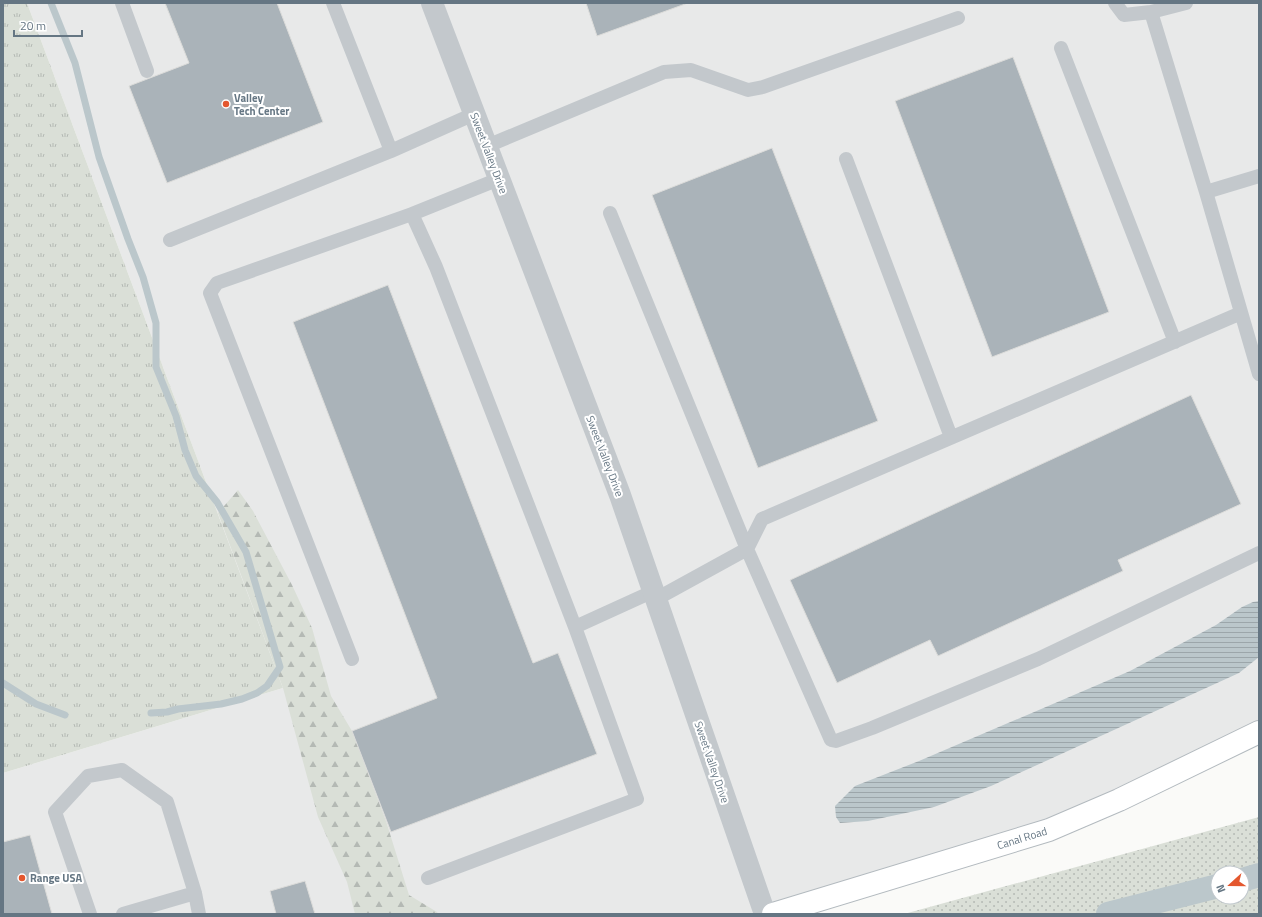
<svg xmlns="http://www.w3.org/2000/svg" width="1262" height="917" viewBox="0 0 1262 917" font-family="'Titillium Web',sans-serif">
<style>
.built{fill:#e8e9e9}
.grass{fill:url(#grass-tufts)}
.forest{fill:url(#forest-firs)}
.park{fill:url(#park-dots);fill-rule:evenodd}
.water{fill:url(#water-rules)}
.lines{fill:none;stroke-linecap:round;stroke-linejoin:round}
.stream{stroke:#bbc7cb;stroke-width:7}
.canal{stroke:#bbc7cb;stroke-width:24}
.building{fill:#aab3b9;stroke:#dcdcda}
.secondary-casing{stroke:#b3babf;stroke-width:24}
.lane{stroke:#c3c8cc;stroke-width:14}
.street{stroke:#c3c8cc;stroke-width:22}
.secondary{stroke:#fff;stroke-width:22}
.poi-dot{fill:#e4572e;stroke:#fff;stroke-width:1.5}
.labels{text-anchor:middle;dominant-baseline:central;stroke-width:4;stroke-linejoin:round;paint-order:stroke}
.poi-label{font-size:11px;font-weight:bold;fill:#657683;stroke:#fff;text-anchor:start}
.street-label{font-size:11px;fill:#657683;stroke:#fff}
</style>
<defs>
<pattern id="grass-tufts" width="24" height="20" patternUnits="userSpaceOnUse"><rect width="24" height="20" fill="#dadfd7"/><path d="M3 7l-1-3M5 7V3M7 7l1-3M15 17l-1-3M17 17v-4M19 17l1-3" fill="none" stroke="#b4b9b4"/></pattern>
<pattern id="forest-firs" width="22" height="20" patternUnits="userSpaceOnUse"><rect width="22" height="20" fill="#dadfd7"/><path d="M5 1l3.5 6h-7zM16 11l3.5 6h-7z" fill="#b4b9b4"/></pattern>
<pattern id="park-dots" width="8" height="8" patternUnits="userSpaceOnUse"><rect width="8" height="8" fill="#dadfd7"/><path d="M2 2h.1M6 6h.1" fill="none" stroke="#b4b9b4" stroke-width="1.8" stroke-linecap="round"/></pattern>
<pattern id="water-rules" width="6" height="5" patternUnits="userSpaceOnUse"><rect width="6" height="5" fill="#bbc7cb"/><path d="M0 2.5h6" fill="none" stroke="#9ca6aa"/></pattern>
</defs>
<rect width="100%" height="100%" fill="#fafaf8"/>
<path class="built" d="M27,3H1259V732L1119,800L773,914H3V773L283,688Z"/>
<path class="grass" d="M3,3H27L283,688L3,773Z"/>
<path class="forest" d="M238,490L253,511L292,585L312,628L331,696L352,731L386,821L409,895L437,912L438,914H355L347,882L318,817L283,688L218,513Z"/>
<path class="park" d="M1259,817V914H904ZM1218,873H1242V897H1218Z"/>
<path class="water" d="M1259,601V657L1239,673L991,786L934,807L868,821L840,823L836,817L835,806L855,786L919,761L1130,671L1216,625L1242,607L1253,602Z"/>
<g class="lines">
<path class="stream" d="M51,3L75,63L99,157L128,239L143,277L156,323V367L176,416L185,450L196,476L217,502L246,552L280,667L267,686L257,693L242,699L221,704L178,709L167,712L151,713
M3,683L36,704L65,715"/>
<path class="canal" d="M1242,880L1259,875
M1108,914L1218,886"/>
</g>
<path class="building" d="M165,3H277L323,122L167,183L129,86L189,63Z
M586,3H688L597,36Z
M1013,57L1109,312L992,357L895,101Z
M772,148L878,421L758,468L652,195Z
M388,285L533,663L558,653L597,754L391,832L352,731L437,698L293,322Z
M1191,395L1241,504L1118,560L1123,571L938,656L930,640L837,683L790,580Z
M30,835L52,914H3V842Z
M305,881L315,914H276L270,891Z"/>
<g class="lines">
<g class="secondary-casing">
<path id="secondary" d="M773,914L1049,830L1119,800L1259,732"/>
</g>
<path class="lane" d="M122,3L147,71
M1115,3L1124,15L1151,12
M1186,3L1151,12L1206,192L1259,374
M1061,48L1175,342
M487,146L664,72L691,70L748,90L763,87L958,18
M391,151L474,114
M846,159L951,437
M1206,192L1259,176
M610,213L747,549
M412,214L499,179
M170,240L391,151L333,3
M747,549L762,519L1241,313
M656,599L747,549L831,740L836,741L872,728L1038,659L1259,553
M352,659L210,293L217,283L412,214L436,267L575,627
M428,878L637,799L575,627L654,591
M90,914L55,812L88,776L122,770L167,802L195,893L199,914
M123,914L195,893"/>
<path class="street" d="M432,3L620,495L765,914"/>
<use href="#secondary" class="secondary"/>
</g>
<g class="poi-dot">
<circle cx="226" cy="104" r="4"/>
<circle cx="22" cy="878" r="4"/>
</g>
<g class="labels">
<g class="poi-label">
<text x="234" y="98">Valley<tspan x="234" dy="13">Tech Center</tspan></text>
<text x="30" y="878">Range USA</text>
</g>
<g class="street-label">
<text transform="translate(489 153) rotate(69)">Sweet Valley Drive</text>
<text transform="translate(605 456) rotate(69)">Sweet Valley Drive</text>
<text transform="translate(712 762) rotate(71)">Sweet Valley Drive</text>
<text transform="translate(1022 838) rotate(-17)">Canal Road</text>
</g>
</g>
<rect width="1262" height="917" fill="none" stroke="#657683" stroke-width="8"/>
<g transform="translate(1230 885) rotate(249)"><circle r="19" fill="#ffffff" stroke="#c1c8cd"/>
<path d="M0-3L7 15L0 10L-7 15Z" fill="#e4572e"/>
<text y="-6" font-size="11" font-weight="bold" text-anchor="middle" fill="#657683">N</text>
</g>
<path d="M14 30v6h68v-6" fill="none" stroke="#657683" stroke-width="2"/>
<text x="20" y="30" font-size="12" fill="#657683" stroke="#ffffff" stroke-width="3" paint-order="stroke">20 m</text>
</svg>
